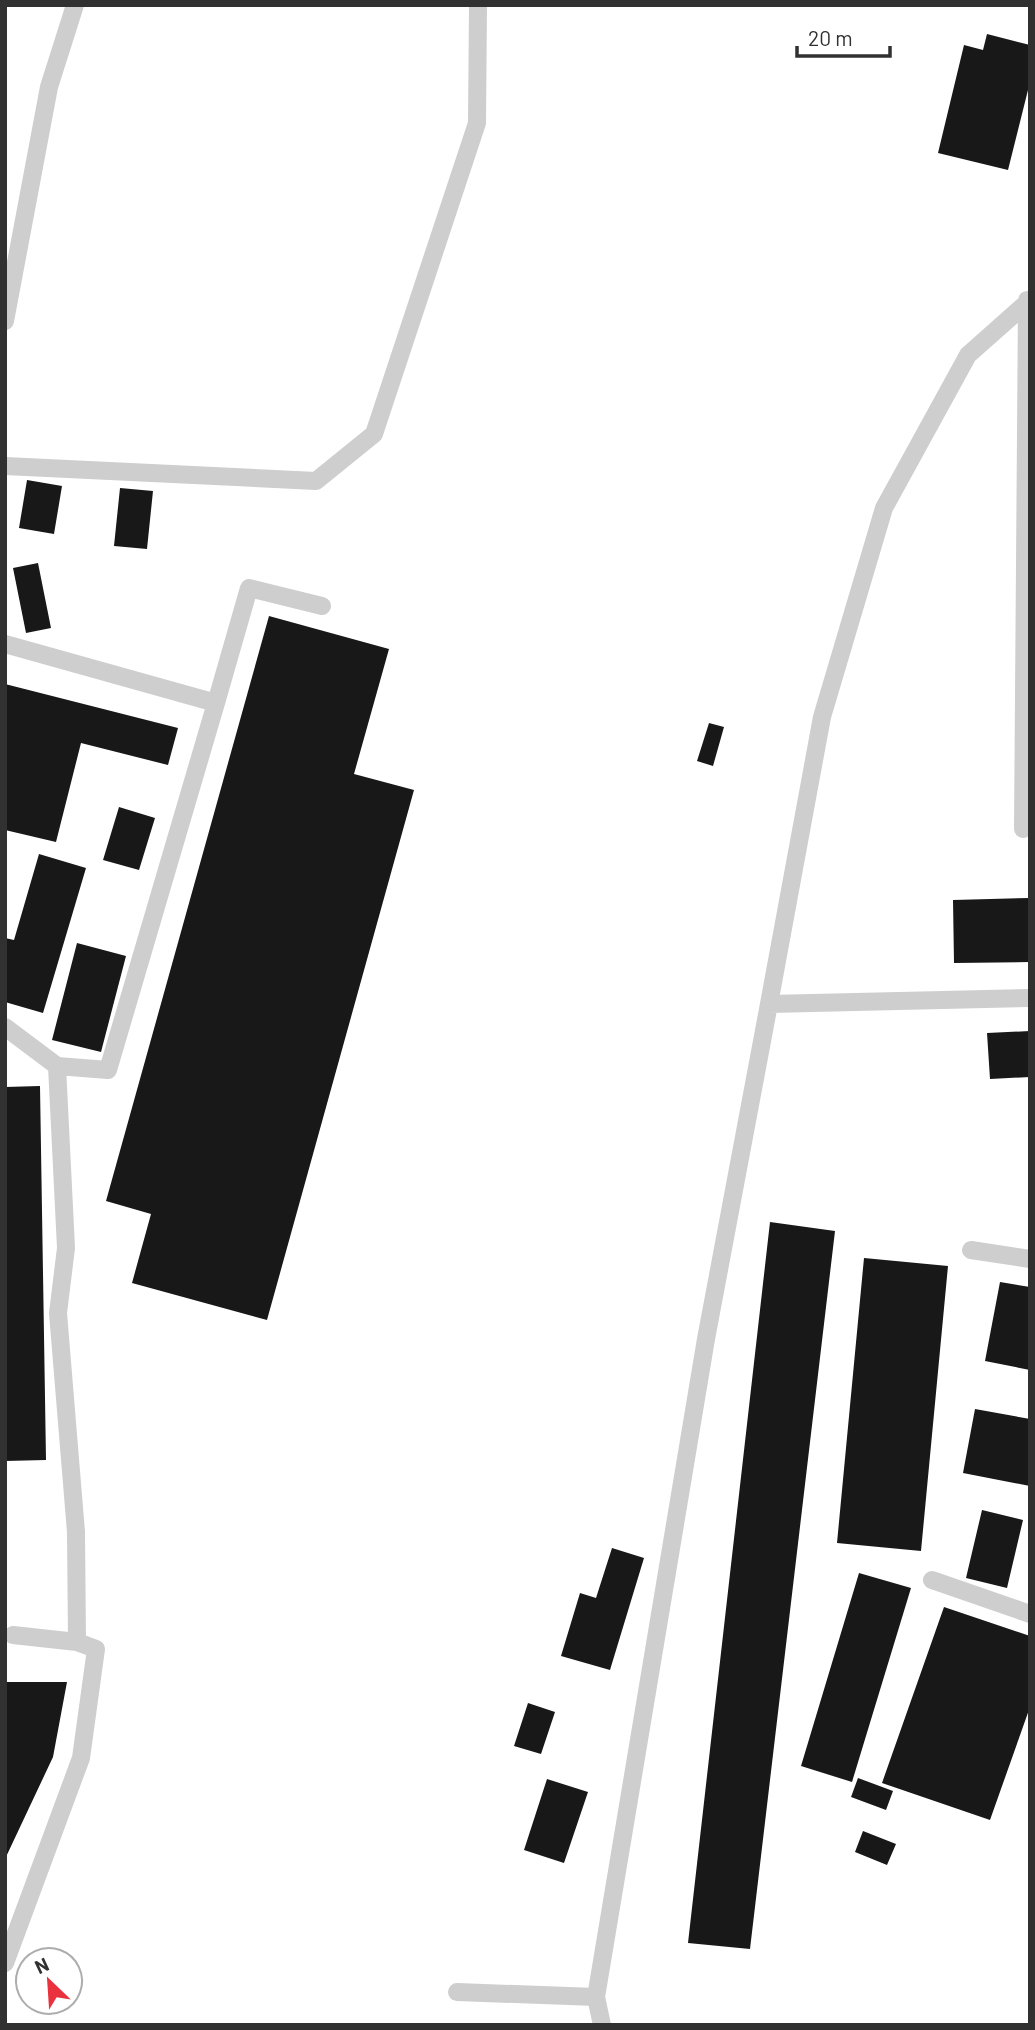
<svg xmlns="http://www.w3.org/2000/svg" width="1035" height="2030" viewBox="0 0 1035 2030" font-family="Barlow,sans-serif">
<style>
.building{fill:#181818}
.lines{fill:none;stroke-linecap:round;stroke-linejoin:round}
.service{stroke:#cecece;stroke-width:18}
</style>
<rect width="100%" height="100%" fill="#fff"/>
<path class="building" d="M987,34L1030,45V82L1008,170L938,153L964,45L983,50Z
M27,480L62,486L54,534L19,528Z
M120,488L153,491L147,549L114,546Z
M38,563L51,628L26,633L13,568Z
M269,616L389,649L354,774L414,790L267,1320L132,1283L151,1214L106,1201Z
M5,684L178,728L168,765L81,743L56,842L5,830Z
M709,723L724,727L713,766L697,761Z
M119,807L155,818L139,870L103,860Z
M39,854L86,868L43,1013L5,1002V938L14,940Z
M1030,898V962L954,963L953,900Z
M77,943L126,956L101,1052L52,1040Z
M1030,1031V1077L990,1079L987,1033Z
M40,1086L46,1460L5,1461V1087Z
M770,1222L835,1231L750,1949L688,1943Z
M864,1258L948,1266L921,1551L837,1543Z
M1000,1282L1030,1287V1370L985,1361Z
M975,1409L1030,1419V1486L963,1473Z
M982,1510L1023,1520L1007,1588L966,1578Z
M612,1548L644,1558L610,1670L561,1656L580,1593L596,1598Z
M859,1573L911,1588L852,1782L801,1766Z
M944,1607L1030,1636V1707L990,1820L882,1783Z
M5,1682H67L53,1757L5,1859Z
M528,1703L555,1712L541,1754L514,1746Z
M858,1778L893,1791L886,1810L851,1797Z
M547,1779L588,1792L564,1863L524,1850Z
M863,1831L896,1844L887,1865L855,1852Z"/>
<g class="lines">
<path class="service" d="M5,321L49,87L75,5
M5,466L316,481L374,434L477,123L478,5
M5,644L216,703L108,1070L57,1066
M216,703L249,588L322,606
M1023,829L1027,300
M769,1004L822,717L884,508L968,355L1030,300
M5,1027L57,1066L66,1248L58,1313L76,1532L77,1642
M971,1250L1030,1259
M932,1580L1030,1614
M5,1963L81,1758L96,1649L77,1642L13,1635
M457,1992L596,1997L602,2025
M596,1997L706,1339L769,1004L1030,998"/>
</g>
<rect width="1035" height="2030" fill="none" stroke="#313131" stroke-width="14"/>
<g transform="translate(49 1981) rotate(335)"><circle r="33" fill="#ffffff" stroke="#adadad" stroke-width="2"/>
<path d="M0-5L12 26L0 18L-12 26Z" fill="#e9323d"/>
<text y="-10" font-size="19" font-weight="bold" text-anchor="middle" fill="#313131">N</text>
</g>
<path d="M797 46v10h93v-10" fill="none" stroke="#313131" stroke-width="3.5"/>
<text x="808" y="46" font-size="21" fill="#313131" stroke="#ffffff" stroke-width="5" paint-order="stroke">20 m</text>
</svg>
